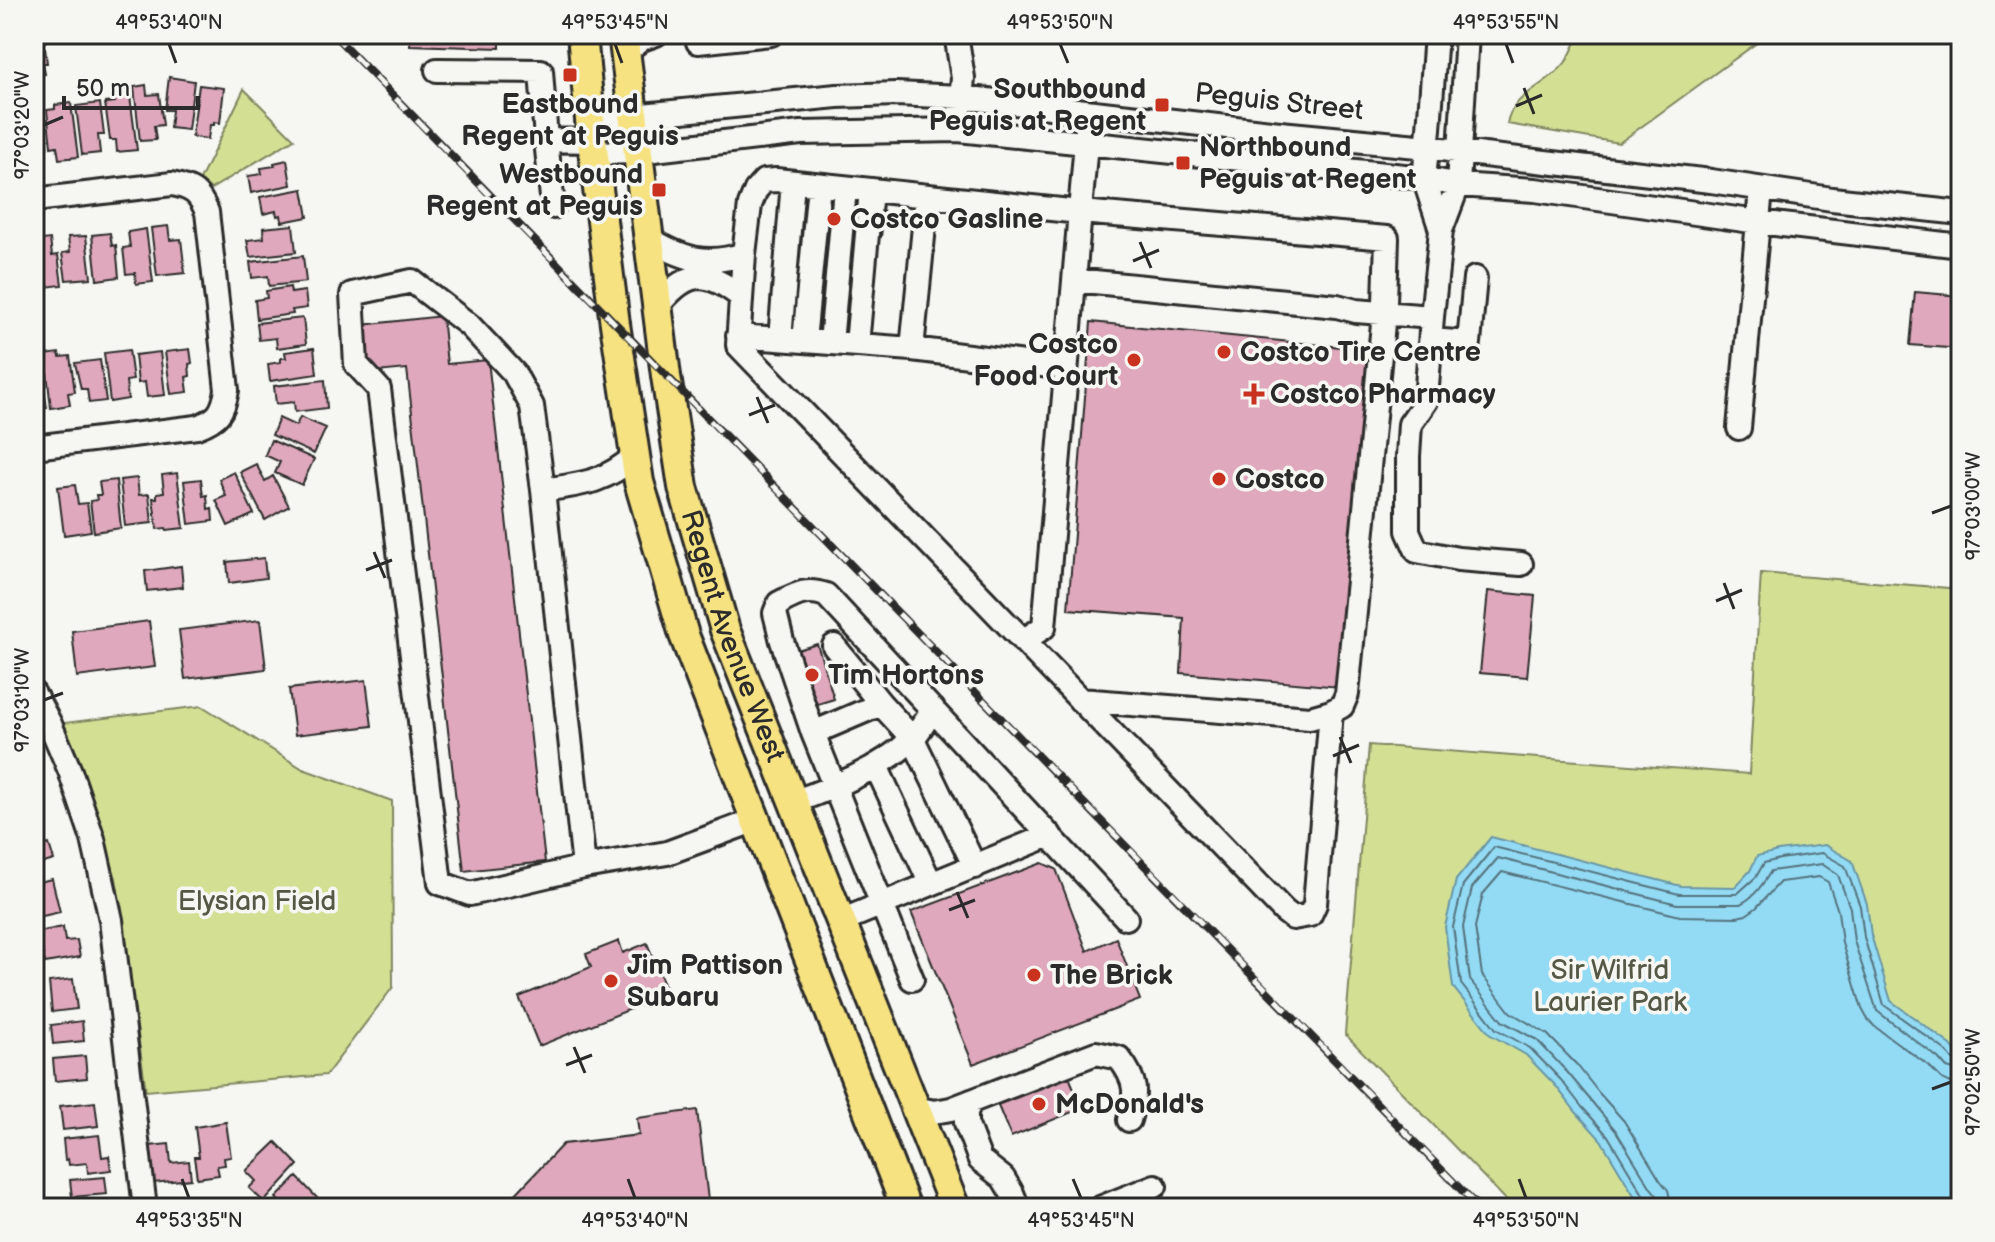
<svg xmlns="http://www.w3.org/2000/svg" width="1995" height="1242" viewBox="0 0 1995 1242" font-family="'Balsamiq Sans',sans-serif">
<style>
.green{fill:#d3e094;stroke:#7f8660;stroke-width:2}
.water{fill:#93dbf5;stroke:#6995a4;stroke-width:2}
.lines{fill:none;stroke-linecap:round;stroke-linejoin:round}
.shore{stroke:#55717c;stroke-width:2}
.building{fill:#dfa8bc;stroke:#2b2b2b;stroke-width:2}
.minor-casing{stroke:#2b2b2b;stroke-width:28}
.major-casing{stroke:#2b2b2b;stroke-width:34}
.minor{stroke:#f6f6f2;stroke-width:22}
.major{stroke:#f6e281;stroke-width:28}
.rail-casing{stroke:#2b2b2b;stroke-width:8}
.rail{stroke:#f6f6f2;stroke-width:5;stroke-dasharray:15;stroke-linecap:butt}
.ticks{fill:none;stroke:#2b2b2b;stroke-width:3}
.poi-dot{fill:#c8321e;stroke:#f6f6f2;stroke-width:3}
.labels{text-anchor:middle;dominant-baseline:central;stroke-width:7;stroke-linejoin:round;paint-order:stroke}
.poi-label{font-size:28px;font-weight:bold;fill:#2b2b2b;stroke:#f6f6f2;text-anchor:start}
.street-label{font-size:28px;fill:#2b2b2b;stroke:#f6f6f2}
.park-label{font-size:28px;fill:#555845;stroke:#f6f6f2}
.neatline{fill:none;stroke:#2b2b2b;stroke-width:3}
.ticks-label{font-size:20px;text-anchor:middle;fill:#2b2b2b}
</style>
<rect width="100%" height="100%" fill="#f6f6f2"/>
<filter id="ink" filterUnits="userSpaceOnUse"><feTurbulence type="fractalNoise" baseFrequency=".0125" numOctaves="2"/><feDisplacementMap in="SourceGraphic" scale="16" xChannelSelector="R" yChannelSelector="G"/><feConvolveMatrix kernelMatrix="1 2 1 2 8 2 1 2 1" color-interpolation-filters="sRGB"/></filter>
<g filter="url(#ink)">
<path class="green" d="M1580,34H1769L1619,143L1507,124C1511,94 1549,85 1565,63C1571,55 1575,43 1580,34Z
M244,89L294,139L211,189L200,180Z
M1761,573L1961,589V1208H1514L1345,1034L1369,745L1749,774Z
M202,706L303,769L392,801L393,987L326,1075L146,1091L116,878L64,723Z"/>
<path class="water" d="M1491,837L1681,886L1735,887L1750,871L1757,856L1778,851L1825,845L1852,861L1867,904L1871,935L1891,1001L1951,1045L1961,1057V1208H1648L1638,1202L1601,1140L1576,1112L1555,1085L1526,1055L1491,1035L1453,987L1445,927L1456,880Z"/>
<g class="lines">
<path class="shore" d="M1650,1208L1649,1201L1644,1196L1608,1136L1582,1107L1561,1080L1530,1048L1496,1029L1461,984L1453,927L1463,885L1494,847L1679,894H1737L1756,877L1764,863L1780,859L1822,853L1845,866L1860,906L1864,937L1884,1005L1945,1050L1953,1060L1961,1062
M1660,1208L1659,1198L1651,1188L1616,1131L1568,1073L1537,1040L1502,1021L1470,980L1463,927L1472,888L1498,858L1677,904H1740C1754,898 1763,884 1771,871L1822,864L1838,875L1850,908L1854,941L1877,1011L1938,1058L1947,1068L1961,1072
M1672,1208L1668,1190L1660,1180L1624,1121L1599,1093L1577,1065L1547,1034L1510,1012L1482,975L1475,927L1483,894L1502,872L1680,916L1737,917L1746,915L1756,908L1780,882L1819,877L1828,882L1838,911L1842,943L1862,1009L1867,1018L1874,1026L1929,1066L1942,1079L1951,1083L1961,1084"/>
</g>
<path class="building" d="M34,34H43L45,42L34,44Z
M410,34H500V48L410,45Z
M45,48L47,63H43L45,74L34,75V49Z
M169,77L194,81L188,130L170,128L172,110H165Z
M146,85L147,95L159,94L163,125L154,126L156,140L140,141L134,87Z
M199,85L224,88L220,123L214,122V125H210L208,139L192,137Z
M130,96L137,150L117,152L116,140H110L105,103L115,102L114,98Z
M71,103L78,157L59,159L57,146L51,147L47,110L55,109V105Z
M100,103L104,135H98L100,153L82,155L76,106Z
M42,110L47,148L41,149L42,160L34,161V111Z
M287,160L291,185L251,193L248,176L262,174L261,168L275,166L274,163Z
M303,189L308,217L282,222L281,215L277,216L276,211L263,214L260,197Z
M787,201L884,211L881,237L784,227Z
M293,225L296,252L250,257L247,240L264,238L263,228Z
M168,226L170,240L181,239L185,273L157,276L151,228Z
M146,229L153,282L136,284L135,273L126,274L123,248L130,247L128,232Z
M110,233L112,246L116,245L119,277L97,280L92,235Z
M86,236L91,278L66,280L62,253L70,252L68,237Z
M50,239L52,256L58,255L62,285L38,288L34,259V241Z
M303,256L306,282L269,286L268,276L252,278L250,262Z
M290,287L291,293L305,291L307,308L292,310L293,314L257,319L255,300L267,298L266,291Z
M1915,292L1961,296V349L1910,345Z
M442,316L447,364L488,360L545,862L464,871L407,369L367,373L362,325Z
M303,318L306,344L277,348L276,338L259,340L257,323Z
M1091,322L1371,350L1340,687L1181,673L1184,618L1068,609Z
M314,348L317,374L270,381L268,364L281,362V358H286L285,352Z
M190,349L192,363L189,364L190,376L186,377L188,392L171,394L165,352Z
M129,350L133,380L126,381L128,399L110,402L104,353Z
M160,352L165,395L147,397L145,382L138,383L135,355Z
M59,353L60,357L70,356L75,392L68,393L70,405L51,408L45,355Z
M100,360L106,401L89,403L87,389H81L75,363Z
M34,365H40L47,408L34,409Z
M325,380L327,408L295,412L294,402L276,404L274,386Z
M300,417L326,428L314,454L272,435L279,418L296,426Z
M271,440L314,459L302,485L275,473L280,462L265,455Z
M256,464L265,481L273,476L289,506L265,520L240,472Z
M234,472L254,514L228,526L216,500L226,496L219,479Z
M177,473L184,528L167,530L166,528L157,529L153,498H157V493L164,492L162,475Z
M137,478L139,495L149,494L152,523L125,526L120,480Z
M201,479L203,496L207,495L208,509L212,508L213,521L189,524L184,481Z
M116,480L121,528L94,532L90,501L97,500L96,495H101L99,482Z
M75,485L78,504L87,503L91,531L64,535L58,487Z
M264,558L266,578L229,583L227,562Z
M181,566L183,587L147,591L145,571Z
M1488,591L1535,596L1527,677L1480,673Z
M260,620L266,669L185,679L179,630Z
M149,621L155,667L77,677L72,631Z
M817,644L834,699L808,707L791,652Z
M366,680L372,726L295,735L289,689Z
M41,831L46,845L49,844L54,860L34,866V833Z
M1042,863L1056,869L1087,951L1116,938L1140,1000L973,1064L911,912Z
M52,879L60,912L34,918V883Z
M63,927L65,941L77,940L80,957L45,963L42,948L39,949L37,932Z
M619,941L623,953L647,943L668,994L539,1046L519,997L591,967L586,954Z
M73,979L77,1009L52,1012L49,982Z
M82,1021L84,1041L53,1044L51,1025Z
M85,1056L87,1078L55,1081L53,1059Z
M1067,1072L1082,1108L1011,1137L996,1101Z
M95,1102L98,1126L63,1130L60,1106Z
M697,1110L709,1208H521L511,1199L563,1144L639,1135L637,1118Z
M226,1122L231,1157L224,1158L225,1165L217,1166L219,1175L197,1178L194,1157H199L195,1127Z
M99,1135L102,1157L109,1156L111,1170L88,1173L87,1163L69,1165L68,1159L65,1160L63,1139Z
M276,1142L298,1165L264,1202L249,1188L256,1181L246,1171Z
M169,1144L171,1163L189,1161L191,1179L153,1183L149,1146Z
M105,1177L107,1194L72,1197L70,1180Z
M297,1177L319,1200L311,1208H285L276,1198Z"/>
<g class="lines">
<g class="minor-casing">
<path id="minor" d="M697,34L698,42L771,34
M956,34L963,78L958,130
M625,52L642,39L656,34
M437,70L541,71L546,140L592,141
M590,120L837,96L896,94L961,97L1280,133L1428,147L1484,155L1711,181L1832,199L1961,213
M546,140L553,207
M593,153L637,152L801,133L958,130L1424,178L1458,185L1535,190L1758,222L1961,246
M776,180L1080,212L1387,238L1385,303L1347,694L1342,706L1331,712L1315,904L1310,915L1293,918L1284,911L738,345L744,254L750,205L756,190L764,181Z
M34,200L172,184C193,188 199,193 207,212L227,390C223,413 218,419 197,427L34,447
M1441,230L1458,185L1467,34
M648,238C681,258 706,267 744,254
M1074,280L1337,306L1356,311L1432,317L1441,230L1424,178L1429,129L1436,34
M657,307C685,272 704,267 740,296
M1432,317L1426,401L1410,424L1408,456V531L1417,551L1458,559L1521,564
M738,336L912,349L1066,368
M780,339L793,182
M1431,340L1469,343L1475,278
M804,341L819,185
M831,343L845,188
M857,345L871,190
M912,349L927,196
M1739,428L1761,189
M543,490C582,484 604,483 635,456
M1023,641L1044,627L1087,131
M834,646L881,704L913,739L975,867
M34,694L50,724L70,771L93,839L111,920L145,1208
M1080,700L1310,718L1331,712
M813,733L881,704
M876,766L931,884
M793,802C833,788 880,769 911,740C920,732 926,719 933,709
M584,867L470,894L440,883L379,389L356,364L352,294L412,281L469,325L514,373L532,406L543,490L584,867L667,853L756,820
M841,921L1050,835
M912,979L813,733L782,641L775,613L779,603C797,594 806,588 826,595L1126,918
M971,1101L966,1112V1123L980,1160L1003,1178L1012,1193L1018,1208
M915,1108L934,1112L951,1109L1096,1053L1119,1058C1137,1081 1137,1093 1129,1120
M1100,1208L1155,1186"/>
</g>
<g class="major-casing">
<g id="major">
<path d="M582,34L592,141L615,324L639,482L684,635L906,1208"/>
<path id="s1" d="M623,34L666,376L683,487L725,630L955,1208"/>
</g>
</g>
<use href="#minor" class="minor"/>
<use href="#major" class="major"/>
<g class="rail-casing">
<path id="rail" d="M333,34C714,426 1098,816 1479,1208"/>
</g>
<use href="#rail" class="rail"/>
</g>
</g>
<path class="ticks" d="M169,44L176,63M615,44L622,63M1060,44L1068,63M1506,44L1513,63M1524,88L1534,114M1516,106L1542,95M44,125L63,117M1140,242L1151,268M1133,261L1159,250M757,397L768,423M749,415L775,405M1932,513L1951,506M374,552L385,578M366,570L392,560M1724,583L1734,609M1716,601L1742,590M44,700L63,693M1340,737L1351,763M1333,756L1359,745M957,892L968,918M949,910L975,900M574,1047L585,1073M566,1065L592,1055M1932,1089L1951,1082M182,1179L189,1198M628,1179L635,1198M1073,1179L1081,1198M1519,1179L1526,1198"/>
<g class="poi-dot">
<rect x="562" y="67" width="16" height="16" rx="4"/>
<rect x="1154" y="97" width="16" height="16" rx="4"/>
<rect x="1175" y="155" width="16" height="16" rx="4"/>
<rect x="651" y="182" width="16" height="16" rx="4"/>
<circle cx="834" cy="219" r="8"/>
<circle cx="1224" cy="352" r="8"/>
<circle cx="1134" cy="360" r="8"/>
<path d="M1250 382h8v8h8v8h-8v8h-8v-8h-8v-8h8z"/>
<circle cx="1219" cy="479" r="8"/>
<circle cx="812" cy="675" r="8"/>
<circle cx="1034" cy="975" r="8"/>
<circle cx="611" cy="981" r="8"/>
<circle cx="1039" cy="1104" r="8"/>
</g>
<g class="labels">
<g class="poi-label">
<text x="1146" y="89" text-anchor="end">Southbound<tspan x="1146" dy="32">Peguis at Regent</tspan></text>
<text x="570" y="104" text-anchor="middle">Eastbound<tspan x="570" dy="32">Regent at Peguis</tspan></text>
<text x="1199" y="147">Northbound<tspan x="1199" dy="32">Peguis at Regent</tspan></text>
<text x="643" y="174" text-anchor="end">Westbound<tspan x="643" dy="32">Regent at Peguis</tspan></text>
<text x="850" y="219">Costco Gasline</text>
<text x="1118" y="344" text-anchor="end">Costco<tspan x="1118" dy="32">Food Court</tspan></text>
<text x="1240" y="352">Costco Tire Centre</text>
<text x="1270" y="394">Costco Pharmacy</text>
<text x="1235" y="479">Costco</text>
<text x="828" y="675">Tim Hortons</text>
<text x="627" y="965">Jim Pattison<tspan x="627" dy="32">Subaru</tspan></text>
<text x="1050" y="975">The Brick</text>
<text x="1055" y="1104">McDonald's</text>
</g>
<g class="street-label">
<text transform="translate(1279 102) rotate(6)">Peguis Street</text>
<text stroke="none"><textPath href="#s1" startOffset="614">Regent Avenue West</textPath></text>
</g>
<g class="park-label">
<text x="257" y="901">Elysian Field</text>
<text x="1610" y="970">Sir Wilfrid<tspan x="1610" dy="32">Laurier Park</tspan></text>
</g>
</g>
<rect width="1995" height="1242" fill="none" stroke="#f6f6f2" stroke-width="88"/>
<path d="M64 96v12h134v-12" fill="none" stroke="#2b2b2b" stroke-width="4"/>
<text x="76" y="96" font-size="24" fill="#2b2b2b" stroke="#f6f6f2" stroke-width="6" paint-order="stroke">50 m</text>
<rect x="44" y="44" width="1907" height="1154" class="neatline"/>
<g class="ticks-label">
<text x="169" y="29">49°53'40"N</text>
<text x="615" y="29">49°53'45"N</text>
<text x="1060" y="29">49°53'50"N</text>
<text x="1506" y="29">49°53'55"N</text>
<text transform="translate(22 125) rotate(-90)" y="7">97°03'20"W</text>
<text transform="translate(1973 506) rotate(-90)" y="7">97°03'00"W</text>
<text transform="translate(22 700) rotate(-90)" y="7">97°03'10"W</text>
<text transform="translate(1973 1082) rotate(-90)" y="7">97°02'50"W</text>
<text x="189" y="1227">49°53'35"N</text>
<text x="635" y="1227">49°53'40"N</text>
<text x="1081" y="1227">49°53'45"N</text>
<text x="1526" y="1227">49°53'50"N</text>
</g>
</svg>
